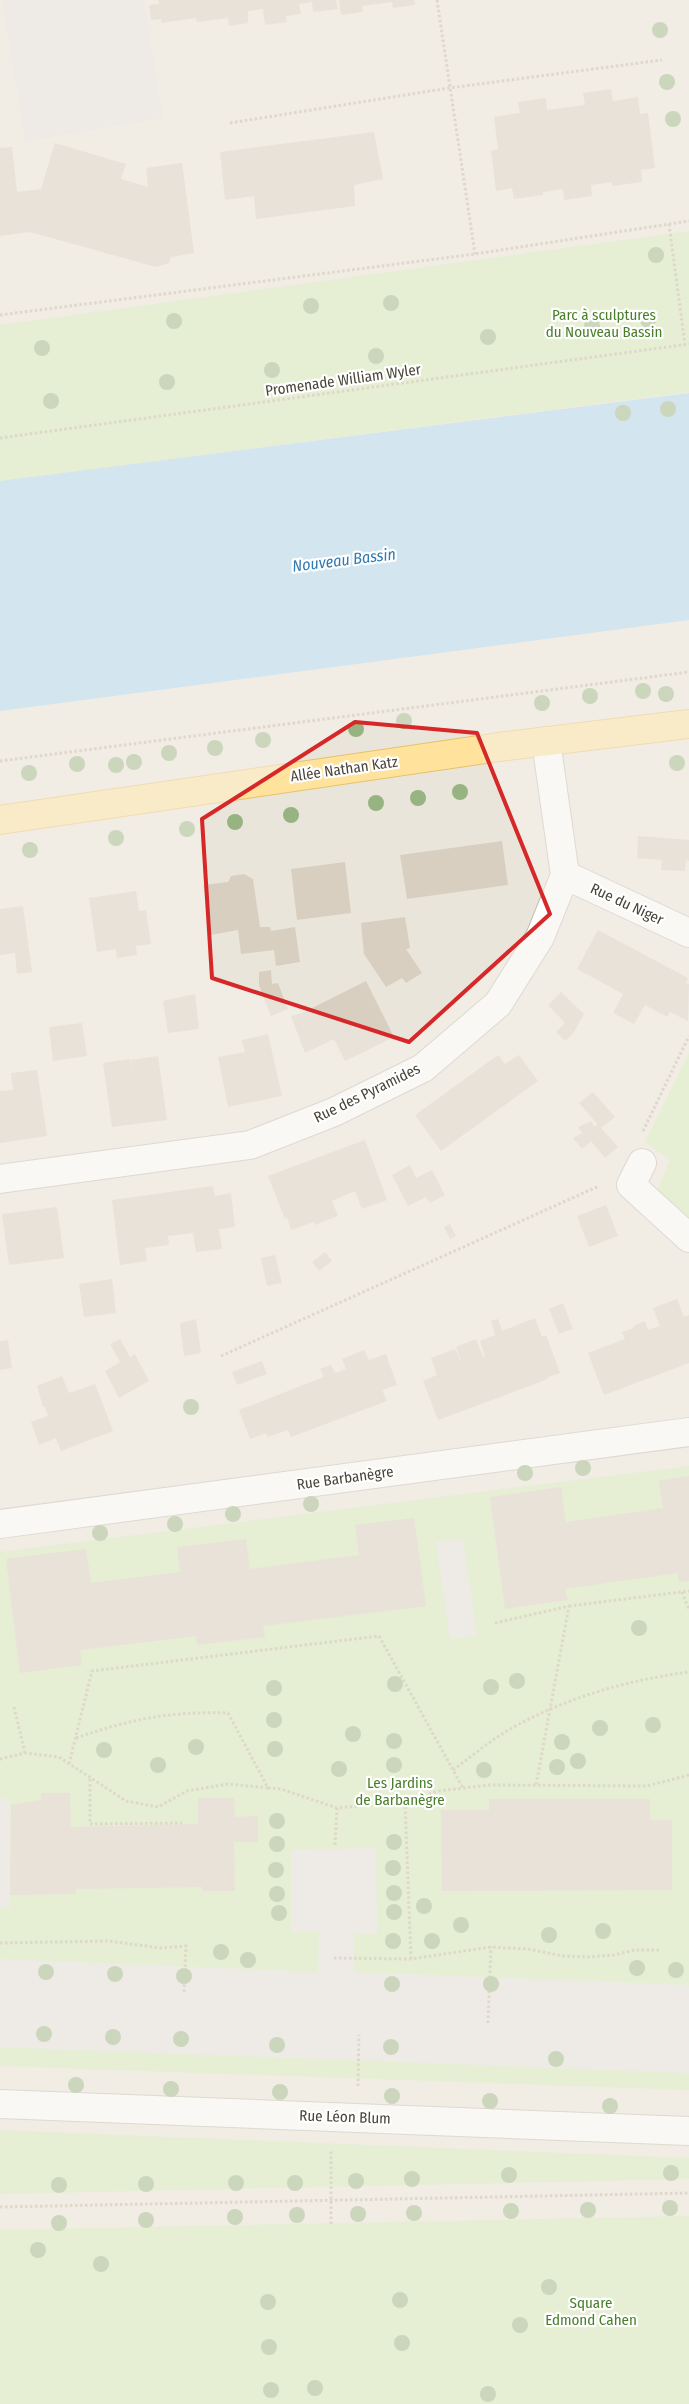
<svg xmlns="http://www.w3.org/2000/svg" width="689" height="2404" viewBox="0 0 689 2404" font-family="'Fira Sans Condensed',sans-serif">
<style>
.residential{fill:#eae5da}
.green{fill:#d2eab5}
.parking{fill:#e5e3e0}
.water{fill:#a9d4f2}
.building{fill:#d8cfc1}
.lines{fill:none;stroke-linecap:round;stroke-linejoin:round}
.minor-casing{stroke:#c2bbae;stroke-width:30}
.major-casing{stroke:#e6c16a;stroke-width:30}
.path{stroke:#c4b79f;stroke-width:3;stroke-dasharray:2.5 2.5;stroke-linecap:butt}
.minor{stroke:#fff;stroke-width:28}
.major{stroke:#ffe39c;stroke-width:28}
.tree{fill:#97b381}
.marked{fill:none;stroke:#d62828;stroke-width:4;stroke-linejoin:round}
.labels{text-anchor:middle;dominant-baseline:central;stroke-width:4.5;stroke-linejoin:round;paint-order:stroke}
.park-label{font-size:15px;fill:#4a7f2a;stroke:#fff}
.street-label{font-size:15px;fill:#4b4439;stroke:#fff}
.water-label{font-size:16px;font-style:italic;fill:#2e7ab2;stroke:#fff}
</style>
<rect width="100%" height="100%" fill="#f6f3ec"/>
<path class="residential" d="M0,0H689V2404H0Z"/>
<path class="green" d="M689,231V392L0,481V325Z
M689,1053V1227L655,1196L670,1160L645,1142Z
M689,1466V2090L0,2066V1552Z
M0,2130L689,2158V2179L0,2194Z
M689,2216V2404H0V2230Z"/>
<path class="parking" d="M2,0H144L163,118L25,141Z
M463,1538L477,1635L450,1639L436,1542Z
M0,1799H10V1908H0Z
M376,1848L377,1934H354V1972L689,1985V2073L0,2047V1959L318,1972L319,1932H291V1850Z"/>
<path class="water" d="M689,393V620L0,711V481Z"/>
<path class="building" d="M158,0H336L338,9L313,12L312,2L299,4L301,14L286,16L287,22L265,25L263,9L248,11V23L229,26L228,18L197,22L196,18L161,23V19L151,20L149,5L159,4Z
M339,0H414L415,5L393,8L392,2L362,6L363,12L341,15Z
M611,89L613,101L638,97L640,114L648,113L655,168L641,170L642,182L612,186V182L591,185L592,196L564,200L563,189L543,192V195L514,199L512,188L496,191L491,151L498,149L494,117L520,113L518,102L546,98L547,110L585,105L583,93Z
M374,132L383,179L354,185L355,206L256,219L254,196L225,200L220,152Z
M55,143L126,164L121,179L148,187L146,168L182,163L194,253L171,257L169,263L156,267L30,232L0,236V148L12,147L17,192L41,189Z
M638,836L689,840V861L686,860L685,871L661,870L662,860L637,858Z
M502,841L508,885L407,899L400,855Z
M345,862L351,913L297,920L291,869Z
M244,874L253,879L260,927H270L271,931L295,927L300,962L276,966L274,950L241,954L238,930L210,935L203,885L228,882L231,876Z
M136,891L139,911L146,910L151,944L136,946L137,955L117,958L116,949L97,952L89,898Z
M23,906L32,972L17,974L15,953L0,955V909Z
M405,917L410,948L406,949L422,973L406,983L402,978L386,987L364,954L361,923Z
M598,930L688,978L686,983L689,984L688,1021L670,1012L667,1017L645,1005L634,1024L613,1013L623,994L577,969Z
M271,970L272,984L278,983L288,1009L271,1016L259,985V972Z
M366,981L394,1037L345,1061L334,1039L305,1053L291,1016L302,1013Z
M561,992L584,1014L574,1032L565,1041L556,1032L565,1023L548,1005Z
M195,994L199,1029L168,1033L163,1001Z
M82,1023L87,1056L53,1061L49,1027Z
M268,1034L282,1096L228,1107L218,1057L245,1052L242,1040Z
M498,1055L505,1064L519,1055L538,1081L441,1151L415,1115Z
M158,1056L167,1120L112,1127L103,1063L130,1059L133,1078L131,1060Z
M37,1070L47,1136L0,1143V1091L13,1090L11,1073Z
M593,1092L615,1117L601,1128L618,1147L605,1158L591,1141L582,1149L573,1138L582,1133L578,1127L591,1121L594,1126L598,1125L579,1103Z
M365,1140L387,1200L362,1209L355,1191L332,1201L338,1216L315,1225L314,1222L291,1230L287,1217L285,1219L268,1176Z
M410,1165L416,1178L432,1170L445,1195L430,1203L426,1197L408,1206L392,1175Z
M213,1186L215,1196L231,1193L235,1227L219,1229L222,1249L196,1252L193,1233L168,1236L169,1245L145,1248L147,1261L120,1265L112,1200Z
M606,1205L618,1236L589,1247L577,1216Z
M57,1207L64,1258L9,1265L2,1214Z
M450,1224L456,1236L450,1239L444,1227Z
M325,1252L332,1261L319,1271L312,1262Z
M275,1255L282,1283L267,1286L261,1258Z
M112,1279L116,1313L84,1317L79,1284Z
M677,1299L684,1317L689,1315V1363L604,1395L588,1353L625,1339L622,1332L634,1328L633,1326L645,1321L648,1330L660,1326L653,1308Z
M563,1303L573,1329L559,1334L549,1309Z
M535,1318L542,1337L546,1335L560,1373L548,1377V1379L438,1420L423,1381L437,1375L431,1358L455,1349L462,1364L456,1347L476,1339L483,1357L485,1356L480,1341L495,1335L491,1321L498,1319L502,1331Z
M196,1319L201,1353L184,1356L180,1323Z
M120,1339L130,1357L135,1354L149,1381L119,1398L105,1371L120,1362L110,1344Z
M8,1340L12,1368L0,1370V1341Z
M364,1350L369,1360L386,1354L397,1385L382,1390L387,1401L291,1437L288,1430L268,1437L266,1433L250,1439L239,1410L324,1377L320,1369L331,1365L335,1373L346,1369L342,1359Z
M262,1361L267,1374L237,1385L232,1372Z
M62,1376L69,1393L95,1384L113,1431L61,1451L56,1438L39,1445L31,1422L48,1416L45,1407H43L37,1386Z
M689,1476V1581L679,1582L678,1573L565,1589L568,1600L505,1609L490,1497L561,1487L566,1522L663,1508L659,1481Z
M414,1518L426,1606L263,1626L265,1637L197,1645L196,1636L80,1650L82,1665L20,1673L6,1559L86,1549L91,1583L180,1572L177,1547L246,1539L250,1569L359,1555L355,1525Z
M41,1793H70L71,1827L198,1824V1798H234L235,1817L258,1816V1842H234L235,1891H203L202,1887L76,1889V1894L10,1895L11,1805L41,1800Z
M489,1799H650V1820H672V1890L442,1891L441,1810H489Z"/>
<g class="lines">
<g class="minor-casing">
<path id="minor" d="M565,875L689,933
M642,1163L631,1185L689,1238
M0,1179L250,1145L334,1112L423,1068L498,1004L540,937L565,875L546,741
M0,1524L689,1432
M0,2104L689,2131"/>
</g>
<g class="major-casing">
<path id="major" d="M0,820L499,747L689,724"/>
</g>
<path class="path" d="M437,0L475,254
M230,123L449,88L662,60
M669,224L685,345
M0,315L475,254L689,221
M0,438L689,344
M0,761L689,672
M643,1131L689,1036
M221,1356L599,1186
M682,1592L689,1610
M569,1606L689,1591
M495,1623L569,1606L536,1785
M14,1707L25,1753
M76,1738C131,1719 171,1711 228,1713L268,1788L281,1789L337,1808L405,1802L411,1959
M0,1759L25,1753L59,1757L126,1801L158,1807L187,1791L228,1784L268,1788
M69,1764L92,1671L379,1636L463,1788
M453,1770C471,1757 488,1742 507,1731C561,1699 627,1680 689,1672
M90,1779V1824L182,1823
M405,1802L438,1791L490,1785L647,1786L689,1775
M335,1845L337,1808
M0,1943L108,1941L161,1948L186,1946L184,1992
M334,1958L411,1959L491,1947L528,1949L563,1956L588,1957L614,1955L634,1950H659
M488,2023L491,1947
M358,2086L359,2035
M0,2207L689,2193
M331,2224V2150"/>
<use href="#minor" class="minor"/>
<use href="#major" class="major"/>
</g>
<g class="tree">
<circle cx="660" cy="30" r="8"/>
<circle cx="667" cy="82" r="8"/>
<circle cx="673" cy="119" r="8"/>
<circle cx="656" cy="255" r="8"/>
<circle cx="391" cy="303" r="8"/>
<circle cx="311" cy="306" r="8"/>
<circle cx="648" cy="320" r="8"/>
<circle cx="174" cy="321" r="8"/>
<circle cx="592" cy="326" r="8"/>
<circle cx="488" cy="337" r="8"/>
<circle cx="42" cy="348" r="8"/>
<circle cx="376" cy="356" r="8"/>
<circle cx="272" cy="370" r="8"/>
<circle cx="167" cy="382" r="8"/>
<circle cx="51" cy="401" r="8"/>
<circle cx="668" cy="409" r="8"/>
<circle cx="623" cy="413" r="8"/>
<circle cx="643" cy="691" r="8"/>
<circle cx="666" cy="694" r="8"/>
<circle cx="590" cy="696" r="8"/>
<circle cx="542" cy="703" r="8"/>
<circle cx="404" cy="721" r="8"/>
<circle cx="356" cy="729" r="8"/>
<circle cx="263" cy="740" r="8"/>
<circle cx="215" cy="748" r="8"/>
<circle cx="169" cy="753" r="8"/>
<circle cx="134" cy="762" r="8"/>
<circle cx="677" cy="763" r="8"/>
<circle cx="77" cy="764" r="8"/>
<circle cx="116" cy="765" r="8"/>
<circle cx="29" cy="773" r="8"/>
<circle cx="460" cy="792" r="8"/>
<circle cx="418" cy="798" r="8"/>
<circle cx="376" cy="803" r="8"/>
<circle cx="291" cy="815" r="8"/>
<circle cx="235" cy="822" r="8"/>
<circle cx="187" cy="829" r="8"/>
<circle cx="116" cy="838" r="8"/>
<circle cx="30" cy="850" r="8"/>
<circle cx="191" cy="1407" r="8"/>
<circle cx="583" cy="1468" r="8"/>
<circle cx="525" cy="1473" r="8"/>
<circle cx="311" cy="1504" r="8"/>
<circle cx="233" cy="1514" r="8"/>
<circle cx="175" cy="1524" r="8"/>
<circle cx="100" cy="1533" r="8"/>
<circle cx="639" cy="1628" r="8"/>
<circle cx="517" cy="1681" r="8"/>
<circle cx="395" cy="1684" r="8"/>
<circle cx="491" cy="1687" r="8"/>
<circle cx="274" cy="1688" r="8"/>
<circle cx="274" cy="1720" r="8"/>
<circle cx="653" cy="1725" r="8"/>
<circle cx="600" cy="1728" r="8"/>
<circle cx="353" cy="1734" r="8"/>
<circle cx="394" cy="1741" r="8"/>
<circle cx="562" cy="1742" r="8"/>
<circle cx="196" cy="1747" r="8"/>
<circle cx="275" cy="1749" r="8"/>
<circle cx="104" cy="1750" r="8"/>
<circle cx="578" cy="1761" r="8"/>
<circle cx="158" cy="1765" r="8"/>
<circle cx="394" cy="1765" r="8"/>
<circle cx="557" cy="1767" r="8"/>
<circle cx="339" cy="1769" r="8"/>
<circle cx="484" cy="1770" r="8"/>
<circle cx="277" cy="1821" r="8"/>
<circle cx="394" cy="1842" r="8"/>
<circle cx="277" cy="1844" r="8"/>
<circle cx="393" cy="1868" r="8"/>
<circle cx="276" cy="1870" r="8"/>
<circle cx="394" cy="1893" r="8"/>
<circle cx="277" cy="1894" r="8"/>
<circle cx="424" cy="1906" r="8"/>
<circle cx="394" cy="1912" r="8"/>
<circle cx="279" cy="1913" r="8"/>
<circle cx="461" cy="1925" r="8"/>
<circle cx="603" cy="1931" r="8"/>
<circle cx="549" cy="1935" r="8"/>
<circle cx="393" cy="1941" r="8"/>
<circle cx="432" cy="1941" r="8"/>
<circle cx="221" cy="1952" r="8"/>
<circle cx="248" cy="1960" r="8"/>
<circle cx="637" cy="1968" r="8"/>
<circle cx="676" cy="1970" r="8"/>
<circle cx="46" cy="1972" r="8"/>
<circle cx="115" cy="1974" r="8"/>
<circle cx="184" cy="1976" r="8"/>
<circle cx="392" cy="1984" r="8"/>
<circle cx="491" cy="1984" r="8"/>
<circle cx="44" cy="2034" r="8"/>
<circle cx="113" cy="2037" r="8"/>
<circle cx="181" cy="2039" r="8"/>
<circle cx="277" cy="2045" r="8"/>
<circle cx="391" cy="2047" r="8"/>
<circle cx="556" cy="2059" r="8"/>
<circle cx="76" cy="2085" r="8"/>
<circle cx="171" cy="2089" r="8"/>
<circle cx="280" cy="2092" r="8"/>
<circle cx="392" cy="2096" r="8"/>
<circle cx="490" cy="2101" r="8"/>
<circle cx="610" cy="2106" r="8"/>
<circle cx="671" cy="2173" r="8"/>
<circle cx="509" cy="2175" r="8"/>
<circle cx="412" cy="2179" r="8"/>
<circle cx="356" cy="2181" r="8"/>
<circle cx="236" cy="2183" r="8"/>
<circle cx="295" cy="2183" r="8"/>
<circle cx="146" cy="2184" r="8"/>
<circle cx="59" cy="2185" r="8"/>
<circle cx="670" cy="2208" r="8"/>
<circle cx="588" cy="2210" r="8"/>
<circle cx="511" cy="2211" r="8"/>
<circle cx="414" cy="2213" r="8"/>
<circle cx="358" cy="2214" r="8"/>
<circle cx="297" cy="2215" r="8"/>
<circle cx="235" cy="2217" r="8"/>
<circle cx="146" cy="2220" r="8"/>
<circle cx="59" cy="2223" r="8"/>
<circle cx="38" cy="2250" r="8"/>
<circle cx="101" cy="2264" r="8"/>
<circle cx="549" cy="2287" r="8"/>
<circle cx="400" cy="2300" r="8"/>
<circle cx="268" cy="2302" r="8"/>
<circle cx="520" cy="2325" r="8"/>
<circle cx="402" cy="2343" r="8"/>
<circle cx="269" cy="2347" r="8"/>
<circle cx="315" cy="2388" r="8"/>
<circle cx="271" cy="2390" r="8"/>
<circle cx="488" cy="2394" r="8"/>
</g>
<path d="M0 0H689V2404H0ZM355,722L477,733L550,914L409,1042L212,978L202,819Z" fill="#f6f3ec" fill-opacity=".55" fill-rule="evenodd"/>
<path class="marked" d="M355,722L477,733L550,914L409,1042L212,978L202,819Z"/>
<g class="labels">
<g class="park-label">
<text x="604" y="315">Parc à sculptures<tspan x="604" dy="17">du Nouveau Bassin</tspan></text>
<text x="400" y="1783">Les Jardins<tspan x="400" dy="17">de Barbanègre</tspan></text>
<text x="591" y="2303">Square<tspan x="591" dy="17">Edmond Cahen</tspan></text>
</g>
<g class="street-label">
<text transform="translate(343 380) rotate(-8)">Promenade William Wyler</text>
<text transform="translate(344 769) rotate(-8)">Allée Nathan Katz</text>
<text transform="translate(627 904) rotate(25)">Rue du Niger</text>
<text transform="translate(367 1093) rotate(-26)">Rue des Pyramides</text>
<text transform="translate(345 1478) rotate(-8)">Rue Barbanègre</text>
<text transform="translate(345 2117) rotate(2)">Rue Léon Blum</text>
</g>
<g class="water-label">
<text transform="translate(344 560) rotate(-7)">Nouveau Bassin</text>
</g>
</g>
</svg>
